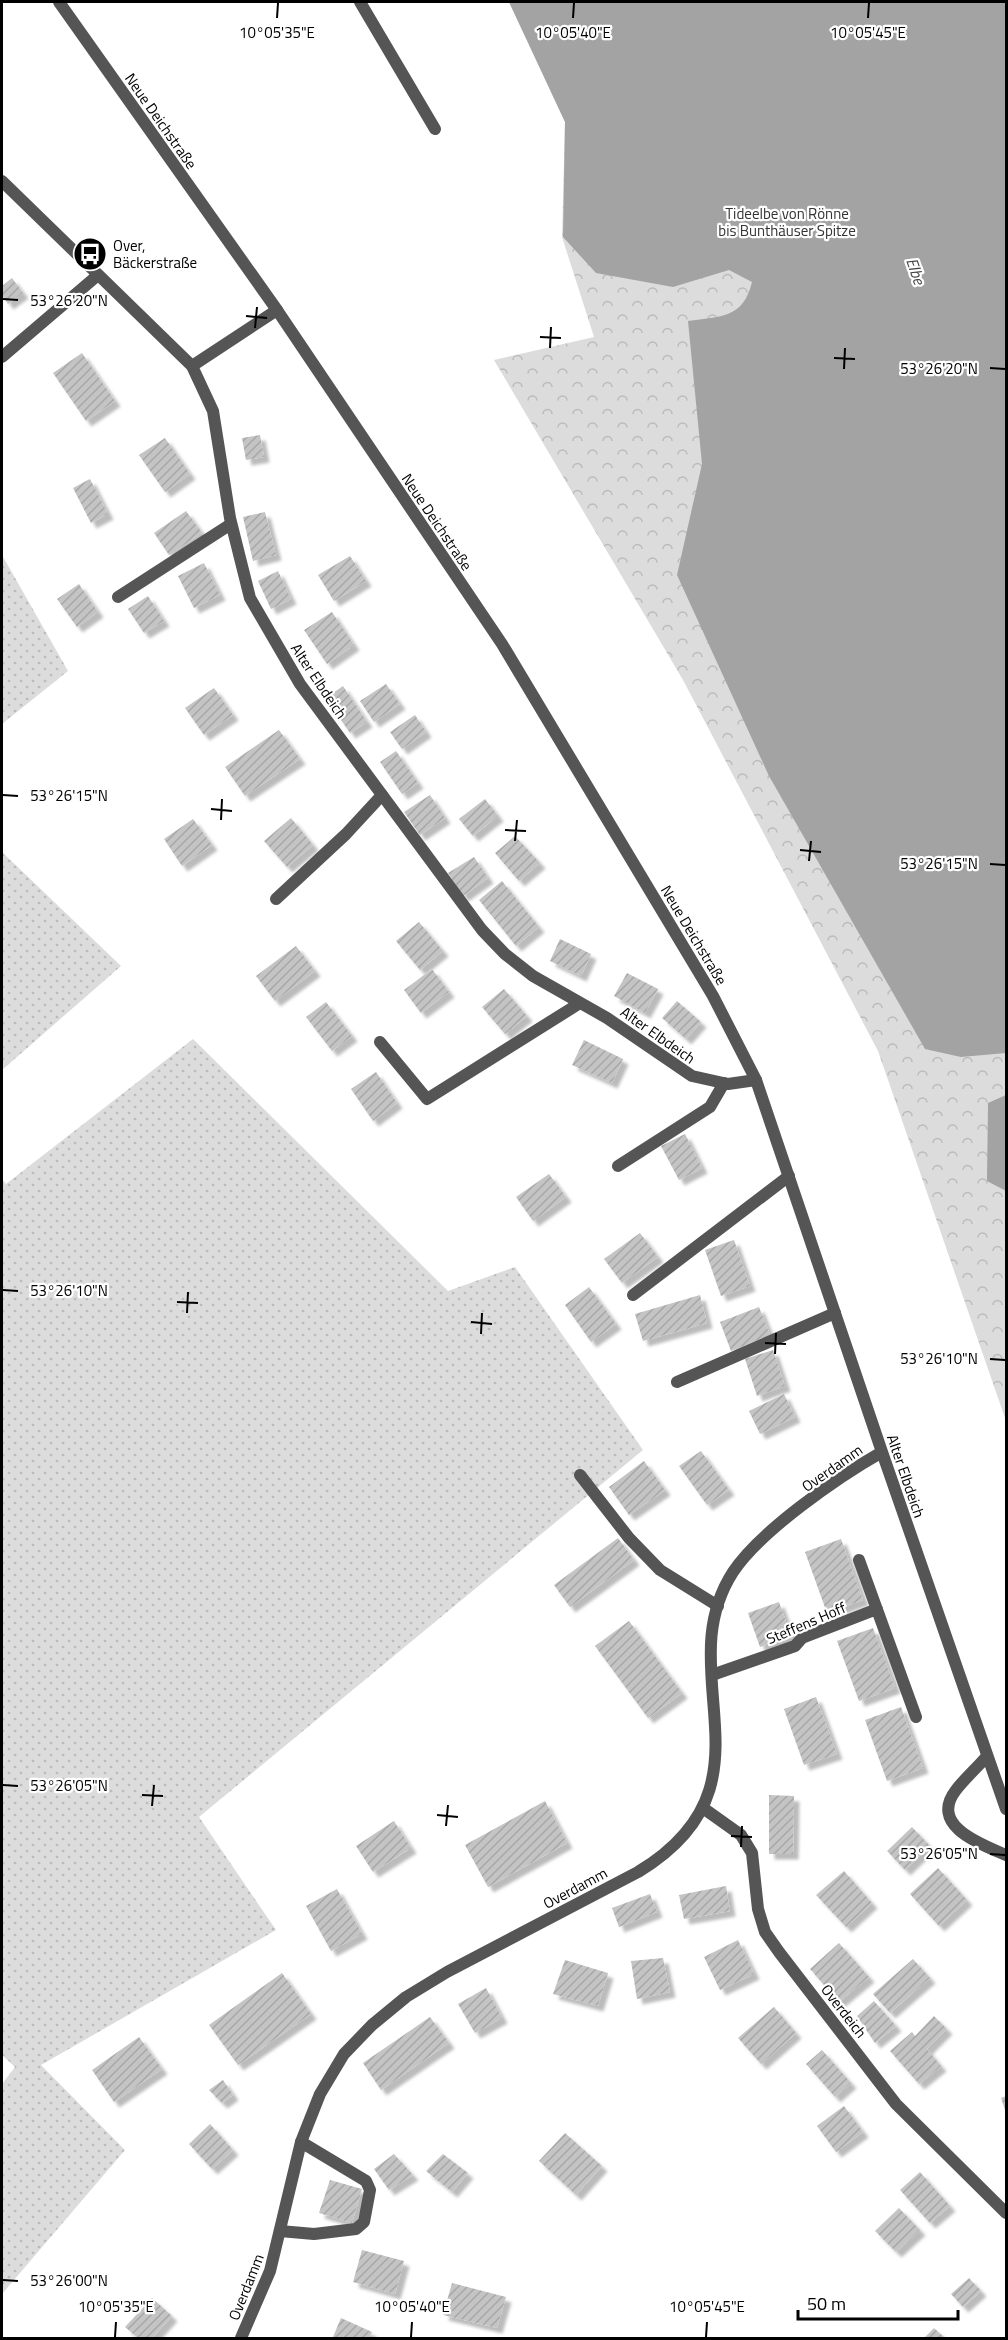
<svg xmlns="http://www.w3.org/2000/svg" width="1008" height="2340" viewBox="0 0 1008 2340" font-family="'Titillium Web',sans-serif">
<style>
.grass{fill:url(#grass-dots)}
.park{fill:url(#park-crowns)}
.water{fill:#a3a3a3}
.building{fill:url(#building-hatch);filter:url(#shadow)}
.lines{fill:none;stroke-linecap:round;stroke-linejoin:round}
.service{stroke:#555;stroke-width:12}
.minor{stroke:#555;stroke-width:12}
.tertiary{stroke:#555;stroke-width:12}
.ticks{fill:none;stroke:#000;stroke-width:2}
.labels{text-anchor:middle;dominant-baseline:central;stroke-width:4.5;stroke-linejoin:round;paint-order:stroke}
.street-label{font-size:15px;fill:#000;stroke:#fff}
.park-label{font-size:15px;fill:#333;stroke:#fff}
.poi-label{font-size:15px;fill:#000;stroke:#fff;text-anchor:start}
.water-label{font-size:16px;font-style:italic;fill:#444;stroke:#fff}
.ticks-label{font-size:15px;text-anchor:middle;fill:#000;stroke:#fff;stroke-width:4.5;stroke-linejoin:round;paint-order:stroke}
</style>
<defs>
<pattern id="grass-dots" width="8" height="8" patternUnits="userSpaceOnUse" patternTransform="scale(1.5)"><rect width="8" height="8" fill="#dcdcdc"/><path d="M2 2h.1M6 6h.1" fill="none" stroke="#bbb" stroke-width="1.8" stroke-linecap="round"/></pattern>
<pattern id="park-crowns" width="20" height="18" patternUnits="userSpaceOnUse" patternTransform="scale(1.5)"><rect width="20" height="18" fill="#dcdcdc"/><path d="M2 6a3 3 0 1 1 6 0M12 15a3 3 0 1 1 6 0" fill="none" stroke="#bbb"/></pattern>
<pattern id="building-hatch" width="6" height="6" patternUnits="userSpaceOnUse" patternTransform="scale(1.5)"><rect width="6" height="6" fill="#c4c4c4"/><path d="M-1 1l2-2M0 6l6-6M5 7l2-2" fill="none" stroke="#a7a7a7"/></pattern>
<filter id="shadow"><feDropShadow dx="5.5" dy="5.5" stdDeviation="1.5" flood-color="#0004"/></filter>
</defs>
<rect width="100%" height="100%" fill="#fff"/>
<path class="grass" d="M2,555L68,671L2,724Z
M2,852L121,966L2,1070Z
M193,1039L448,1291L515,1267L643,1450L199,1817L276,1930L41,2065L125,2150L2,2294V2084L15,2067L2,2055V1179L6,1184Z"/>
<path class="park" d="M509,2H1006V1421L878,1051L683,680L494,360L594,337L562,237L565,122Z"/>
<path class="water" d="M509,2H1006V1053L961,1057L925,1049L769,776L677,575L702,464L688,321C721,316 743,319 752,282L729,270L673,287L596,273L563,237L565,122Z
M1006,1095V1191L987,1181L988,1103Z"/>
<path class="building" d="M12,278L23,293L8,304L2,295V286Z
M82,353L115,401L86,421L53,373Z
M260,435L264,457L246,460L242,438Z
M165,438L190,474L165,492L139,455Z
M90,479L108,514L91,523L73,488Z
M186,511L202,533L169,555L154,533Z
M265,512L276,555L253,561L243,517Z
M350,556L366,581L334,601L318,575Z
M204,563L220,595L194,608L178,576Z
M278,571L291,599L271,609L258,581Z
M79,584L98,612L77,627L57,599Z
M148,596L164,621L144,633L128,609Z
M332,612L354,645L327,664L304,630Z
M386,684L400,704L374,722L360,701Z
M343,686L367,722L350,733L326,698Z
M214,688L233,715L204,735L185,708Z
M415,715L426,732L402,749L390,732Z
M279,730L300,759L245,796L225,767Z
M396,751L418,783L402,794L380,762Z
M430,795L445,818L420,835L404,812Z
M485,799L498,816L473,836L459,819Z
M291,818L313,845L287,867L264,841Z
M193,819L212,845L182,866L164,839Z
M515,836L540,863L519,881L495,853Z
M474,857L488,878L463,896L448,873Z
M502,881L539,927L516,946L479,900Z
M419,922L443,951L420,970L396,941Z
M560,939L591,954L581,976L550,961Z
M296,946L315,971L275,1001L256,976Z
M432,969L449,992L421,1013L404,990Z
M627,973L658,989L645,1013L614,996Z
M504,989L527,1016L505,1034L482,1007Z
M677,1001L701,1022L686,1039L662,1018Z
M326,1002L352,1036L332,1051L306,1017Z
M584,1040L623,1059L612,1083L572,1065Z
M376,1072L397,1103L373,1121L351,1089Z
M685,1134L702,1168L679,1180L661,1146Z
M549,1174L566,1197L533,1221L516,1197Z
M640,1233L658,1257L622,1283L604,1259Z
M734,1240L750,1286L721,1296L705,1250Z
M589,1287L616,1324L591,1342L565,1305Z
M700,1295L707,1323L643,1341L635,1314Z
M759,1307L770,1335L731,1351L720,1322Z
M773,1350L785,1386L757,1396L745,1359Z
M784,1394L795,1417L760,1434L749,1411Z
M701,1451L729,1490L707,1505L679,1466Z
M644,1461L665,1490L629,1515L609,1487Z
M618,1538L634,1560L570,1607L554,1585Z
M841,1539L863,1600L827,1613L805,1552Z
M779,1602L791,1636L760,1647L748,1613Z
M629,1621L682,1693L648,1718L595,1646Z
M873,1628L895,1688L859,1701L837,1641Z
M816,1697L837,1754L804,1765L784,1709Z
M901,1707L923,1768L887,1781L865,1720Z
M769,1795L794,1796L793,1854H769Z
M545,1801L567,1843L488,1887L465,1845Z
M394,1821L411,1848L373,1872L356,1846Z
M912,1827L930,1846L905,1870L887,1851Z
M938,1868L967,1900L939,1926L910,1894Z
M844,1871L872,1903L846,1927L816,1895Z
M726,1886L730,1911L684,1919L679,1895Z
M337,1889L362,1934L331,1951L306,1906Z
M650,1894L657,1912L619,1927L612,1908Z
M738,1940L754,1974L720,1990L704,1957Z
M839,1943L869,1977L839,2002L810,1969Z
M663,1958L670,1992L637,1999L631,1961Z
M913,1959L930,1978L890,2013L873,1994Z
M565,1960L608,1973L598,2006L553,1994Z
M282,1973L311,2014L238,2065L209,2025Z
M486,1988L502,2018L475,2033L458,2004Z
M874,2001L896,2026L875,2043L857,2016Z
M774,2007L796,2033L761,2064L738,2038Z
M934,2016L947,2029L927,2049L941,2066L919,2084L890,2051L912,2032L915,2036Z
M430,2017L449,2043L381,2090L363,2063Z
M139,2037L162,2069L114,2102L92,2070Z
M822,2050L851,2083L835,2097L806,2064Z
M223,2080L233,2095L222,2103L209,2090Z
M1006,2096V2113L1001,2098Z
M844,2106L863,2132L836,2152L817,2126Z
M210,2124L233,2150L212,2169L189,2144Z
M565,2133L602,2166L576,2195L539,2161Z
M394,2154L413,2175L389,2190L374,2169Z
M443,2154L468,2173L452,2192L426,2171Z
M920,2172L950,2206L930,2223L900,2190Z
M330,2180L362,2189L352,2223L319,2213Z
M899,2208L920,2230L896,2252L875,2231Z
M362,2250L404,2261L395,2294L353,2282Z
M969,2278L981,2291L963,2307L951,2294Z
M452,2283L506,2297L497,2328L443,2315Z
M152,2298L172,2316L152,2338H138L125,2327Z
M341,2318L372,2332L369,2338L333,2337Z
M934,2328L945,2338H924Z"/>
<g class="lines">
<path class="service" d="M360,2L435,129
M2,357L98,275
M118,597L231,524
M276,899L346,834L382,795
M380,1042L427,1099L580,1003
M618,1166L710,1107L724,1083
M633,1295L789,1176
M677,1382L835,1313
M580,1475L629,1538L660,1570L718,1606
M859,1560L916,1717
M712,1675L795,1646L802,1638L877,1609
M987,1756C977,1768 965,1778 956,1790C928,1826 983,1845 1006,1855
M280,2231L314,2234L356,2229L364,2222L370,2190L366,2181L301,2142"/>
<path class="minor" d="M2,181L192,366L213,411L230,518L250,598L300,684L482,930L505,954L533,976L607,1018L692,1076L728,1084L756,1080
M192,366L277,310
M703,1808L741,1835L752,1853L758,1909L765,1932L779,1952L896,2104L1006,2213"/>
<path class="tertiary" d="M59,2L277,310L502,644L713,996L756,1080L882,1452L1006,1809
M241,2338L270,2271L301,2142L320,2094L344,2054L372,2025L406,1997L447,1972L638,1872C783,1784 667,1674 733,1572C760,1531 838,1477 882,1452"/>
</g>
<path class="ticks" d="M277,18L278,3M573,18L574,3M868,18L869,3M3,299L18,300M246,316L267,318M255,328L257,307M540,337L561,338M550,348L551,327M834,358L855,359M990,368L1005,369M844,369L845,348M3,795L18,796M211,809L232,811M221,820L222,799M505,830L526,831M515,841L517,820M800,850L821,852M809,861L811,841M990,864L1005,865M3,1290L18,1291M177,1302L198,1303M187,1313L188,1292M471,1322L492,1324M481,1334L482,1313M765,1343L786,1344M775,1354L776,1333M990,1359L1005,1360M3,1785L18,1786M142,1795L163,1796M152,1806L154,1785M437,1815L458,1817M446,1826L448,1805M731,1836L752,1837M741,1847L742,1826M990,1854L1005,1855M3,2280L18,2281M115,2337L116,2322M411,2337L412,2322M706,2337L707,2322"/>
<defs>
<g id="bus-disc" transform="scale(1.725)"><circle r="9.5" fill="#000" stroke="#fff"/><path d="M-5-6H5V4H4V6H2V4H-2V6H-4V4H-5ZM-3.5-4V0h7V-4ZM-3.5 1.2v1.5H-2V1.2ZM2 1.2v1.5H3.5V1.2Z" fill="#fff"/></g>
</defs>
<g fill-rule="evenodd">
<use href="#bus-disc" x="90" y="254"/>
</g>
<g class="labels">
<g class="street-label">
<text transform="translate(161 121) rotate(55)">Neue Deichstraße</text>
<text transform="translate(437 522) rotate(56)">Neue Deichstraße</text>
<text transform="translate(319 681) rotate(56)">Alter Elbdeich</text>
<text transform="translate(694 935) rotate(59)">Neue Deichstraße</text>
<text transform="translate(658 1035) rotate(35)">Alter Elbdeich</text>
<text transform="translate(832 1468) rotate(-35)">Overdamm</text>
<text transform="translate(906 1476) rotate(71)">Alter Elbdeich</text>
<text transform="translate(806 1623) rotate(-23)">Steffens Hoff</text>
<text transform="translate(575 1888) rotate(-28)">Overdamm</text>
<text transform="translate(844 2011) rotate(52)">Overdeich</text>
<text transform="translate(246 2287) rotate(-68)">Overdamm</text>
</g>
<g class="park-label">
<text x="787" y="213">Tideelbe von Rönne<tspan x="787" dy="17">bis Bunthäuser Spitze</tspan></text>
</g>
<g class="poi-label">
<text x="113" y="245">Over,<tspan x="113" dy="17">Bäckerstraße</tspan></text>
</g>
<g class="water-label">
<text transform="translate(916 271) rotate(71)">Elbe</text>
</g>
</g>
<g class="ticks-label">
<text x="277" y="38">10°05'35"E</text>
<text x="573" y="38">10°05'40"E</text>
<text x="868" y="38">10°05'45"E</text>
<text x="69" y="306">53°26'20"N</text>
<text x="939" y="374">53°26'20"N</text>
<text x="69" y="801">53°26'15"N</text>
<text x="939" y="869">53°26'15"N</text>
<text x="69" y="1296">53°26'10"N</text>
<text x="939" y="1364">53°26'10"N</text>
<text x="69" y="1791">53°26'05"N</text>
<text x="939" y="1859">53°26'05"N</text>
<text x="69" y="2286">53°26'00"N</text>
<text x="116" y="2312">10°05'35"E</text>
<text x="412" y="2312">10°05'40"E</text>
<text x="707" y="2312">10°05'45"E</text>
</g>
<rect width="1008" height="2340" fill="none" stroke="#000000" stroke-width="6"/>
<path d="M798 2310v9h160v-9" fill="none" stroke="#000000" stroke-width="3"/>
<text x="807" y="2310" font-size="18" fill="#000000" stroke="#ffffff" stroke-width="4.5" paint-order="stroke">50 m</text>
</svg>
